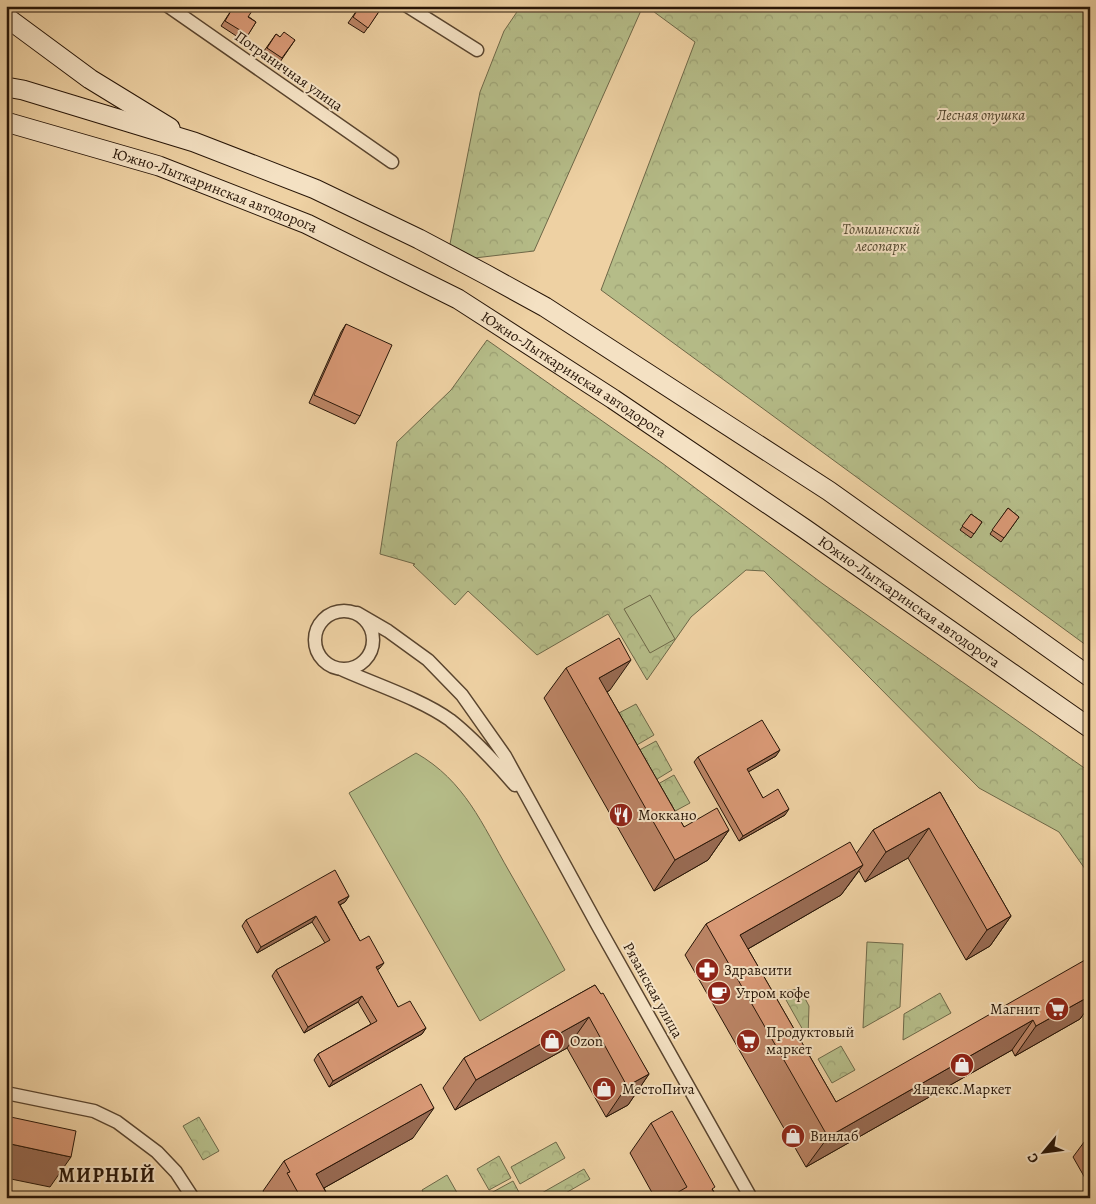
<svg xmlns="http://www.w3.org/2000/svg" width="1096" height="1204" viewBox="0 0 1096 1204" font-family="Alegreya,serif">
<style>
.forest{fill:url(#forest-crowns);stroke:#6e6848}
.pitch{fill:#b5bc88;stroke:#6e6848}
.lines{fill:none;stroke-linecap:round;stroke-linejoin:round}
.minor-casing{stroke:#59442e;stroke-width:15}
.secondary-casing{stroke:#271507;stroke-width:21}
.minor{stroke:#f4e1c3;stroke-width:12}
.secondary{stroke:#f4e1c3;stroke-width:19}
.wall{fill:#bb8465;stroke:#271507}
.shaded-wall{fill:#986b53;stroke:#271507}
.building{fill:#d99976;stroke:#271507}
.labels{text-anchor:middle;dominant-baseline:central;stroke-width:4;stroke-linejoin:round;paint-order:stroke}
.street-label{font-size:15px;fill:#271507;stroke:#f4e1c3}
.park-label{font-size:15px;font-style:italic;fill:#52472e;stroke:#f4e1c3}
.poi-label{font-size:15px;fill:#271507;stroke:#f4e1c3;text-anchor:start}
.district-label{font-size:20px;font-weight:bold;letter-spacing:1px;fill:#271507;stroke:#f4e1c3}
</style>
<defs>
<pattern id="forest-crowns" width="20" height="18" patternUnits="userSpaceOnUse" patternTransform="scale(1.25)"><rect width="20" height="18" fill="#b5bc88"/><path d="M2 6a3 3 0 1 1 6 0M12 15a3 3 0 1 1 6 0" fill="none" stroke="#9ca174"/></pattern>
</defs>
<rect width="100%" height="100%" fill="#eed1a3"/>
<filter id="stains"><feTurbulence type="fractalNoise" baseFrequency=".004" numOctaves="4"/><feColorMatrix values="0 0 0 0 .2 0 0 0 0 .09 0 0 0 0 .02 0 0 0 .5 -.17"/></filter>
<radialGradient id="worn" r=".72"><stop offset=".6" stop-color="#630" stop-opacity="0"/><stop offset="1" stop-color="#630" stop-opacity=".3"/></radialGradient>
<path class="forest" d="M521,6H643L534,251L466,259L449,249L480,92L504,31Z
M646,6H1090V648L601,290L695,42Z
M487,340L662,463L823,584L1090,772V876L1059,832L979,788L764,571L746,570L691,617L647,680L608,614L537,655L468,591L455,605L413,565L415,564L380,554L397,442L451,390Z
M636,704L654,735L630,749L617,714Z
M656,741L672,770L649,784L632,754Z
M674,775L690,803L666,816L651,788Z
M867,942L903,944L900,1007L863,1028Z
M800,989L809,1006L808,1039L781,991Z
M940,993L951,1013L903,1040L904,1014Z
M841,1046L855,1070L832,1083L818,1059Z
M199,1117L219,1151L203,1160L183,1126Z
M556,1142L565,1158L520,1184L511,1167Z
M499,1156L511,1178L489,1190L477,1169Z
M584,1169L590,1179L557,1198H533Z
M513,1181L522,1198H493L491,1193Z"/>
<path class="pitch" d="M650,595L675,639L650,653L624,609Z
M416,753C465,781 482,824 509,871C528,904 547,937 565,970L480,1021L349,793Z
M447,1175L460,1198H426L422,1190Z"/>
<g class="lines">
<g class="minor-casing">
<path id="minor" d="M168,6L392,162
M407,6L477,50
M315 640a29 29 0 1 1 58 0a29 29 0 1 1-58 0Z
M357,613L388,631L428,660L462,695L505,756L598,926L751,1198
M341,669C374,684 421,699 450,720C474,739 495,762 515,785
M6,1093L94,1111L117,1122L157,1152L176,1172L193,1198"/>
</g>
<g class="secondary-casing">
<g id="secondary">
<path d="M6,17L90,79L170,128"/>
<path d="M6,87L23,90L194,142L315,189L419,239L485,274L545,307L829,491L1090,677"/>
<path id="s1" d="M6,122L159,166L307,224L458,299L613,399L805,529L1090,728"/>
</g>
</g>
<use href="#minor" class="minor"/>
<use href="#secondary" class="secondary"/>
</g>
<path class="wall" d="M234,6L256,22L244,41L221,26Z
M360,6L380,10L364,33L348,23Z
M276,34L280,37L295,40L280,62L264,51Z
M346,324L360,416L355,424L309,403L341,332Z
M1008,508L1019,517L1001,542L990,534Z
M971,514L982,522L971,538L960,530Z
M566,668L610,690L607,692L684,827L729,830L708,860L654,891L544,698Z
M776,756L748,772L763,798L785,815L739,841L694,762L698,757Z
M940,792L1011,916L990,946L966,960L908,858L865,882L859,871L841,895L748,949L836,1102L1090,969V1005L1080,1019L1015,1056L1012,1050L806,1167L685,955L706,924L856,854L873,830Z
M349,896L345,902L340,905L360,941L380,968L377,970L398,1007L426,1028L422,1034L329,1087L314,1060L318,1054L371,1024L358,1002L304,1033L272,976L276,970L325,943L312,922L257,953L242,926L246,920Z
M595,985L649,1074L628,1105L606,1117L567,1048L455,1110L443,1088L464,1058Z
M651,1123L713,1190L717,1198H655L630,1153Z
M1090,1134V1175L1085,1178L1073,1157Z
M413,1138L324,1188L329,1198H266L263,1191L284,1161Z"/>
<path class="shaded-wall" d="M631,660L610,690L586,704L599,678Z
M780,750L776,756L743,775L747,769Z
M789,809L785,815L739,841L743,836Z
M929,828L908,858L865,882L886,852Z
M729,830L708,860L654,891L675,860Z
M863,865L841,895L727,961L740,935Z
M349,896L345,902L334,908L338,902Z
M316,916L312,922L257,953L261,947Z
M1011,916L990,946L966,960L987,930Z
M384,963L380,968L372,973L376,967Z
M362,996L358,1002L304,1033L308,1027Z
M1090,996V1005L1080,1019L1015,1056L1036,1026Z
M589,1017L567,1048L455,1110L476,1080Z
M1033,1020L1012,1050L806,1167L828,1137Z
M426,1028L422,1034L329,1087L333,1081Z
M649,1074L628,1105L606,1117L627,1086Z
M434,1108L413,1138L306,1198L316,1174Z
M6,1143L71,1157L50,1187L6,1178Z
M1090,1171V1175L1085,1178Z"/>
<path class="building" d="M234,6H251L254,8L248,17L256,22L248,35L225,21Z
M360,6H374L380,10L368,28L353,17Z
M284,32L295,40L282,58L267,48L276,34L280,37Z
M346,324L392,345L360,416L314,395Z
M1008,508L1019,517L1004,538L992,530Z
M971,514L982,522L974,534L962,526Z
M619,638L631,660L599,678L684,827L717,808L729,830L675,860L566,668Z
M762,720L780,750L747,769L763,798L778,789L789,809L743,836L698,757Z
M940,792L1011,916L987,930L929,828L886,852L873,830Z
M850,842L863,865L740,935L836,1102L1085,960L1090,969V996L1036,1026L1033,1020L828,1137L706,924Z
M335,870L349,896L338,902L360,941L369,936L384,963L376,967L398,1007L410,1001L426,1028L333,1081L318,1054L377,1021L362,996L308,1027L276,970L330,940L316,916L261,947L246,920Z
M595,985L601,994L603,993L649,1074L627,1086L589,1017L476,1080L464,1058Z
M421,1084L434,1108L316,1174L329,1198H301L287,1173L290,1172L284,1161Z
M672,1111L715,1187L712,1189L717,1198H668L687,1187L651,1123Z
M6,1116L76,1131L71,1157L6,1143Z"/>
<defs>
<g id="restaurant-disc" transform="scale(1.25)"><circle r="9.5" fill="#8f2418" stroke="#f4e1c3"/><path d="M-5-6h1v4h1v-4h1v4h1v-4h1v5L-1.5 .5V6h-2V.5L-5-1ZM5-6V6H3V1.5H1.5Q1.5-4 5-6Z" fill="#fff"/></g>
<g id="pharmacy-disc" transform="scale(1.25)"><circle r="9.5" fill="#8f2418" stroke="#f4e1c3"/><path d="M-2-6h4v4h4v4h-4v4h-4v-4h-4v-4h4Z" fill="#fff"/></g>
<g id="cafe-disc" transform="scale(1.25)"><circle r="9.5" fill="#8f2418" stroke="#f4e1c3"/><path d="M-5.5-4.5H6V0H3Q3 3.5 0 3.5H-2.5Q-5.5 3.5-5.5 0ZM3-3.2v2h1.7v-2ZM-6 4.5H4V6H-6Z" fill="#fff"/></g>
<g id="supermarket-disc" transform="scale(1.25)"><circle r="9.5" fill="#8f2418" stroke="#f4e1c3"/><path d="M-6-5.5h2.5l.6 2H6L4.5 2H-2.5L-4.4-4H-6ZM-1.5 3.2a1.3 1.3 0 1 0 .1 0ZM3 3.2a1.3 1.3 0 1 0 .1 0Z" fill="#fff"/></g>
<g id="shop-disc" transform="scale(1.25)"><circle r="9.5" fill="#8f2418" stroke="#f4e1c3"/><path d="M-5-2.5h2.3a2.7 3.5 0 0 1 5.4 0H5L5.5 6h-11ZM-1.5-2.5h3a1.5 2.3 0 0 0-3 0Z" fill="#fff"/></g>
</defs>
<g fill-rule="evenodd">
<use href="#restaurant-disc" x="621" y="815"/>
<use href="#pharmacy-disc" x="707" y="970"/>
<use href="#cafe-disc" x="719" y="993"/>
<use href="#supermarket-disc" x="1057" y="1009"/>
<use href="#shop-disc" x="552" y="1041"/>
<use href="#supermarket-disc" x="748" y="1041"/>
<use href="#shop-disc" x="962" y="1065"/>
<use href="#shop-disc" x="604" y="1089"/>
<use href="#shop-disc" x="793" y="1136"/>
</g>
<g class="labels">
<g class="street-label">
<text transform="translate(289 71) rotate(35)">Пограничная улица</text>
<text stroke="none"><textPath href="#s1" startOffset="220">Южно-Лыткаринская автодорога</textPath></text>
<text stroke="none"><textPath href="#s1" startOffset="625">Южно-Лыткаринская автодорога</textPath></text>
<text stroke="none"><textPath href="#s1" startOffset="1030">Южно-Лыткаринская автодорога</textPath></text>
<text transform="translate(653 990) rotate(61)">Рязанская улица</text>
</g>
<g class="park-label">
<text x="981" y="115">Лесная опушка</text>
<text x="881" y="229">Томилинский<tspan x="881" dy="17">лесопарк</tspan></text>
</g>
<g class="poi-label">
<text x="638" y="815">Моккано</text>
<text x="724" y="970">Здравсити</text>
<text x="736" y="993">Утром кофе</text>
<text x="1040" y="1009" text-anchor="end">Магнит</text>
<text x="766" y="1032">Продуктовый<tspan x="766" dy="17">маркет</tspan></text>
<text x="570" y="1041">Ozon</text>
<text x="622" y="1089">МестоПиvа</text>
<text x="962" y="1089" text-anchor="middle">Яндекс.Маркет</text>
<text x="810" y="1136">Винлаб</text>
</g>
<g class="district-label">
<text x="107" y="1175">МИРНЫЙ</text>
</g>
</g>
<rect width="1096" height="1204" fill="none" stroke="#eed1a3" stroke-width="25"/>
<rect x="8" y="8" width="1081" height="1189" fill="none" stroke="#271507" stroke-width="2.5"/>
<rect x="12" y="12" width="1071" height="1179" fill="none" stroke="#271507"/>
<g transform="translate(1044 1152) rotate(241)" stroke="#f4e1c3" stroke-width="4" paint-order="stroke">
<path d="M0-4L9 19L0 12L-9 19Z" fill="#271507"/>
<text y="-8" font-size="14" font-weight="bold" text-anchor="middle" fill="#271507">С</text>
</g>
<rect width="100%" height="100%" filter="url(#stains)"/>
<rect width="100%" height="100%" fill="url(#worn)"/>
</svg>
